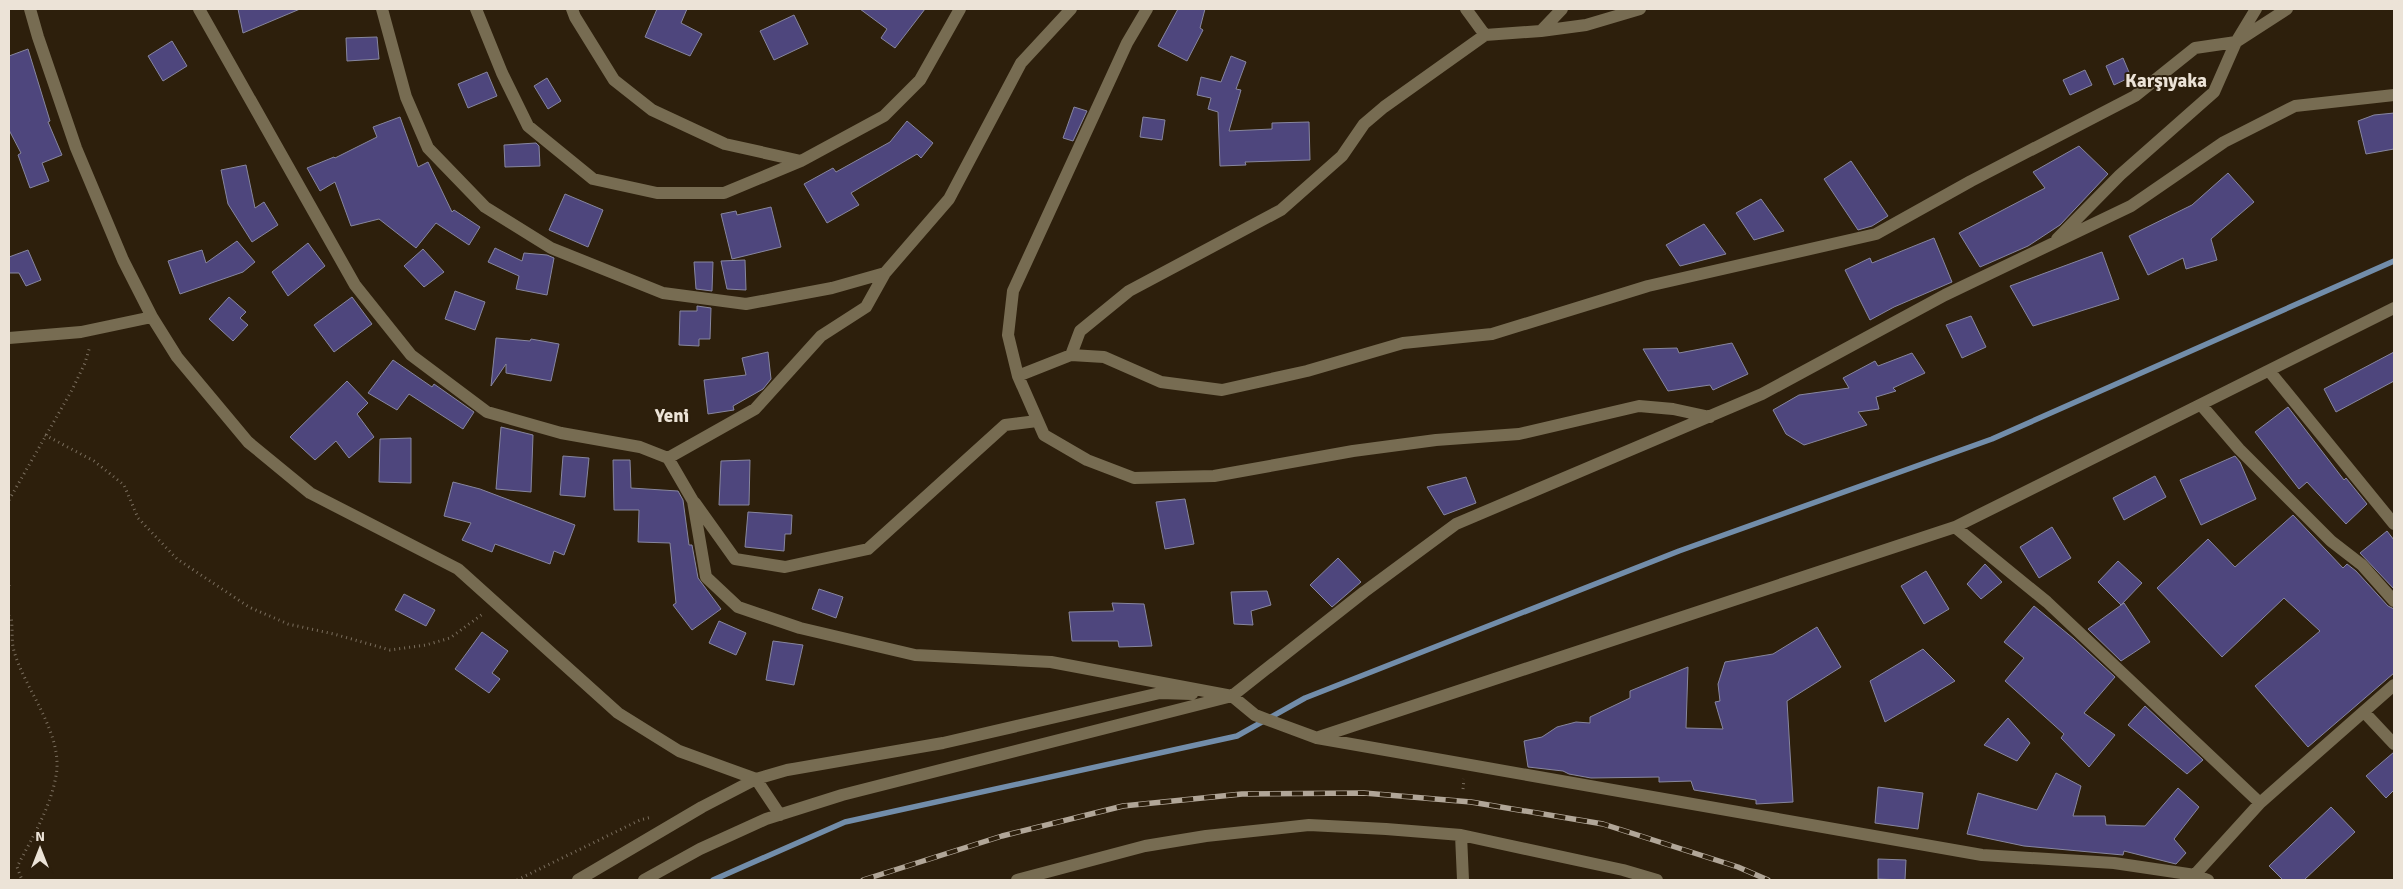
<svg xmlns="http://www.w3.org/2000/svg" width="2403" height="889" viewBox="0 0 2403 889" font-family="Signika,sans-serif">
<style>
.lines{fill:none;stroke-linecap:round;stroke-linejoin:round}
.stream{stroke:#728daa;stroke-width:5.5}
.building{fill:#4e467d;stroke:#87869e}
.path{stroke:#7a6e5e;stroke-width:3;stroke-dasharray:1 4;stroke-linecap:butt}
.minor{stroke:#776c52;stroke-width:12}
.rail-casing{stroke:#b1a698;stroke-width:5.5}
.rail{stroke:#2d1f0c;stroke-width:4;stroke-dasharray:11;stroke-linecap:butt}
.labels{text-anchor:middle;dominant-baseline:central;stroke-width:4;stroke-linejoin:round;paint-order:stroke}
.district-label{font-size:19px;font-weight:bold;fill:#ece3d7;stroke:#2d1f0c}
</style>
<rect width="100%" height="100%" fill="#2d1f0c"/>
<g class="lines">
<path class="stream" d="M713,880L845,822L1237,736L1305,698L1679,551L1992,439L2394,261"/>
</g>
<path class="building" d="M238,9H300L243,33Z
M657,9H687L681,23L702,34L690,56L645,37Z
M860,9H925L895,48L881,38L887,29Z
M1178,9H1205L1200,28L1203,30L1187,61L1158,46Z
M794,15L808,44L774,60L760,31Z
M377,37L379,59L347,61L346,38Z
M172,41L187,66L163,81L148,56Z
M28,49L50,121L48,122L62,155L42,163L49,181L30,188L18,155L21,153L9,130V56Z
M1231,56L1246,62L1236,89L1241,90L1229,131L1272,129V123L1309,122L1310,160L1245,162L1246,165L1220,166L1218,112L1208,109L1211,98L1197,95L1201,77L1221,82Z
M2123,58L2131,77L2114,85L2106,66Z
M2085,70L2092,85L2070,95L2063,80Z
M487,72L497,96L468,108L458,84Z
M547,78L561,101L548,109L534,86Z
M1074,107L1087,111L1073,141L1063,138Z
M2394,113V149L2366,154L2358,121L2374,115Z
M400,117L418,167L428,162L452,212L454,210L480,227L469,245L436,223L416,248L379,219L351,226L335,182L320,191L307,168L334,157L335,158L377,137L373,127Z
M1143,117L1165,120L1162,140L1140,137Z
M907,121L933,143L921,158L917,154L851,193L859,205L827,223L804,184L833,168L836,172L890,142Z
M536,143L539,146L540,166L505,167L504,145Z
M2079,146L2108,174L2060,225L2028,246L1980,267L1959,233L2045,188L2033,172Z
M1851,161L1888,216L1872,226L1858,230L1824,179Z
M246,165L255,208L264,202L278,225L252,242L228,204L221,170Z
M2228,173L2254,202L2211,239L2217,260L2186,269L2183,258L2148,275L2129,236L2192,205Z
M565,194L603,210L588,247L549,230Z
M1761,199L1784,231L1754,240L1736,213Z
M771,207L781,247L732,259L721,214L736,211L737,215Z
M1704,224L1726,254L1680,266L1666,245Z
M1934,238L1952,282L1894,307L1870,320L1845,270L1870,258L1872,263Z
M237,241L255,262L243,272L180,294L168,261L202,250L206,263Z
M308,243L325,266L288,296L272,272Z
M495,248L522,261L524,253L547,255L554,258L547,295L516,289L519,276L488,262Z
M423,249L444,272L424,287L404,266Z
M28,250L41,280L26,286L19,273H9V257Z
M2102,252L2119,299L2033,326L2010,286Z
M745,260L746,290L727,289L721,261Z
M694,262H713L712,291L696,289Z
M455,291L485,302L475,330L445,319Z
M229,297L246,312L240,318L248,325L233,341L209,319Z
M352,297L372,324L334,352L314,325Z
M697,306L711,308L710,339H699V346L679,345L680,311H697Z
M1971,316L1986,347L1962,358L1946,325Z
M496,338L530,341L531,339L559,344L551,381L506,373V364L491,386Z
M1732,343L1748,374L1713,390L1710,385L1668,391L1643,349L1677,348L1679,353Z
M768,352L771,379L763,389L733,406L734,410L708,414L704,380L746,375L742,358Z
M2394,352V381L2336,412L2324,389Z
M1912,353L1925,373L1893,388L1896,391L1876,397L1879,409L1858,412L1867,425L1804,445L1786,434L1773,410L1799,395L1849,388L1843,378L1875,361L1878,366Z
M393,360L432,387L434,384L474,412L463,429L409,394L397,410L368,393Z
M347,381L368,403L357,414L374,437L349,458L336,441L315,460L290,437Z
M2288,407L2344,480L2346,478L2367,504L2346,524L2307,482L2299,489L2255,432Z
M501,427L533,435L531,492L496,489Z
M411,438V483L379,482L380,439Z
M563,456L589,458L585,497L560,495Z
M2235,456L2240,462L2256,499L2201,525L2180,480Z
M613,460H630L631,488L678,491L683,500L689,545H692L698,578L721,609L692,630L673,605L676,603L670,543L638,542L639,510H614Z
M750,460L749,505H719L721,461Z
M2155,476L2166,497L2124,520L2113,498Z
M1466,477L1476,503L1444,515L1427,487Z
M453,482L480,489L575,525L564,555L554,551L550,564L495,544L492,552L462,540L471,523L444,516Z
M1185,499L1194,544L1165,549L1156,502Z
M748,512L792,515L791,534H785L784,551L745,547Z
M2293,515L2343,568L2347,564L2356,571L2388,606L2394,609V673L2308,747L2255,686L2320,631L2284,598L2222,657L2157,588L2208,539L2235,567Z
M2052,527L2071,558L2039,578L2020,547Z
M2387,531L2394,540V589L2360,553Z
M1338,558L1361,582L1332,607L1310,585Z
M2118,561L2142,583L2121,605L2098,582Z
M1985,564L2002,582L1981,599L1967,584Z
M1926,571L1949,609L1924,624L1901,586Z
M819,589L843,597L836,618L812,609Z
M1267,591L1271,605L1251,611L1253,625L1234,624L1231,592Z
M404,594L435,610L426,626L395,610Z
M1112,603L1144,604L1152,646L1119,647L1118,641H1072L1069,612L1114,611Z
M2124,603L2150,642L2121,661L2088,629Z
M2034,606L2074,639L2115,677L2084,713L2115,735L2089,767L2061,738L2064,734L2005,681L2024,658L2004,642Z
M719,621L746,633L736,655L709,643Z
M1817,627L1841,667L1787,701L1793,802L1756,804V800L1694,790L1691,781L1659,782V777L1591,778L1569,774L1563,771L1528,767L1524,741L1542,737L1557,727L1576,722L1590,723V717L1630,698V691L1688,667L1686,728L1723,729L1715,702L1720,701L1718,684L1725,662L1773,654Z
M482,632L508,651L492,673L500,679L489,693L455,669Z
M773,641L803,645L794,685L766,680Z
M1923,649L1955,681L1885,722L1870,681Z
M2145,706L2203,760L2187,774L2128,725Z
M2008,718L2030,743L2017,761L1984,745Z
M2394,752V790L2386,798L2366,776Z
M2056,773L2081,786L2073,816H2105L2106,825L2145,826L2178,788L2199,807L2174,839L2186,853L2176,864L2124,851L2123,855L2024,846L1967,834L1978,793L2037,810Z
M1878,787L1923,793L1918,829L1875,823Z
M2331,807L2355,832L2304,880H2283L2269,866Z
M1878,859L1906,860L1905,880L1878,879Z"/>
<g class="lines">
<path class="path" d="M45,435L94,461L124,485L138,518L177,559L249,607L288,624L334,634L390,650L426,645L450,638L484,613
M9,500L72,390L85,363L90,346
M9,585V586
M9,616L11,617C13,628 11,641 14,651C25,690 64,734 56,776C50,809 32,838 17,867L22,880
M1463,789L1464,779
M517,880L640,820L652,817"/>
<path class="minor" d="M30,9L38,37L76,148L123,260L152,317L177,357L248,442L310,493L458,569L618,713L679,751L756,779L780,815
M199,9L355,285L411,355L487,412L561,433L640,447L668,458L693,501L706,577L738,607L800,628L915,655L1051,662L1232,696L1255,715L1317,738L1982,855L2114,863L2195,875L2208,880
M382,9L406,97L428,148L485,207L551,248L663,293L746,304L832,288L885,273
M476,9L502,73L528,126L593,179L657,193H724L801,161L884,116L920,80L960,9
M572,9L575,17L614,80L652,110L725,144L801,161
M1147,9L1127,43L1013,291L1008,335L1018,376L1044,435L1087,460L1134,478L1214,476L1353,451L1436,440L1519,434L1639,406L1673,409L1710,417
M1466,9L1485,35L1541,31L1586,25L1640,9
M1541,31L1562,9
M2057,239L2120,175L2214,92L2236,42L2287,9
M9,338L81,332L152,317
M1071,355L1080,331L1129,291L1281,210L1342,156L1364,124L1384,107L1485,35
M2270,372L2394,524
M1018,376L1071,355L1104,357L1161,382L1222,390L1307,371L1403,343L1492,334L1648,286L1876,234L1971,181L2135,96L2195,48L2236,42L2256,9
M2202,406L2239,449L2331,541L2362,565L2394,601
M668,458L755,409L821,336L866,307L885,273L949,199L1021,63L1071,9
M695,503L735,559L785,567L868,549L1005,425L1037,421
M1955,527L2047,602L2260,803
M2364,712L2394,744
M1319,737L1955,527L2394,308
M1461,835L1463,880
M578,880L702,807L756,779L787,770L943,743L1160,693L1192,694
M644,880L700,849L766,819L842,795L1232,696L1364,592L1456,524L1762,394L1945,295L2131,206L2224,142L2295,106L2394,95
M1017,880L1145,846L1206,836L1309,825L1386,829L1461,835L1623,870L1657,880
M2190,880L2260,803L2394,685"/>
<g class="rail-casing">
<path id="rail" d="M863,880L1002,836L1123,806L1242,794L1364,793L1471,802L1603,824L1738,867L1768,880"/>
</g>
<use href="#rail" class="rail"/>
</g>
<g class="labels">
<g class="district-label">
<text x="2166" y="81">Karşıyaka</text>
<text x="672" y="416">Yeni</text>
</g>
</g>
<rect width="2403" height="889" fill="none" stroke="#ece3d7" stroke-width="20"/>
<g transform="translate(40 849)" stroke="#2d1f0c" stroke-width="4" paint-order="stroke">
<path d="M0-4L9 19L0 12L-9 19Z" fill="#ece3d7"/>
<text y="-8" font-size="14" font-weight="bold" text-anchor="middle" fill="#ece3d7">N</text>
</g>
</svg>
